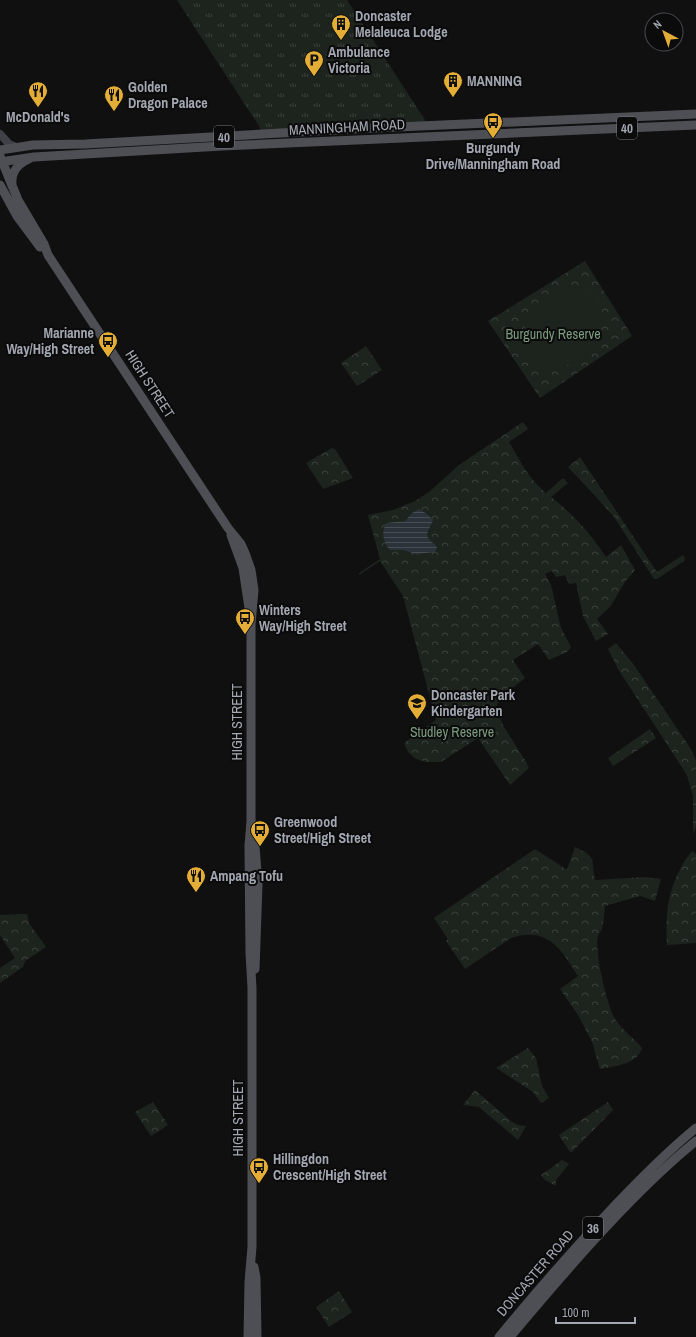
<svg xmlns="http://www.w3.org/2000/svg" width="696" height="1337" viewBox="0 0 696 1337" font-family="'Archivo Narrow',sans-serif">
<style>
.grass{fill:url(#grass-tufts)}
.park{fill:url(#park-crowns)}
.pitch{fill:#1d241e}
.water{fill:url(#water-rules)}
.lines{fill:none;stroke-linecap:round;stroke-linejoin:round}
.secondary{stroke:#404146;stroke-width:8}
.primary{stroke:#4e4f55;stroke-width:9}
.labels{text-anchor:middle;dominant-baseline:central;stroke-width:4;stroke-linejoin:round;paint-order:stroke}
.shield{fill:#0b0b0c;stroke:#757880;stroke-width:1}
.shield-label{font-size:13px;font-weight:bold;fill:#a2a7b1}
.poi-label{font-size:14px;font-weight:bold;fill:#a2a7b1;stroke:#0b0b0c;text-anchor:start}
.street-label{font-size:14px;fill:#a2a7b1;stroke:#0b0b0c}
.park-label{font-size:14px;fill:#7a9b7d;stroke:#0b0b0c}
</style>
<defs>
<pattern id="grass-tufts" width="24" height="20" patternUnits="userSpaceOnUse"><rect width="24" height="20" fill="#1d241e"/><path d="M3 7l-1-3M5 7V3M7 7l1-3M15 17l-1-3M17 17v-4M19 17l1-3" fill="none" stroke="#3b413c"/></pattern>
<pattern id="park-crowns" width="20" height="18" patternUnits="userSpaceOnUse"><rect width="20" height="18" fill="#1d241e"/><path d="M2 6a3 3 0 1 1 6 0M12 15a3 3 0 1 1 6 0" fill="none" stroke="#3b413c"/></pattern>
<pattern id="water-rules" width="6" height="5" patternUnits="userSpaceOnUse"><rect width="6" height="5" fill="#2b3239"/><path d="M0 2.5h6" fill="none" stroke="#474d53"/></pattern>
</defs>
<rect width="100%" height="100%" fill="#101011"/>
<path class="grass" d="M177,0H347L425,120L424,126L262,134L259,126Z"/>
<path class="park" d="M585,261L632,336L540,398L488,321Z
M366,346L382,370L357,386L341,363Z
M523,422L528,429L509,442C520,461 529,479 546,493L563,478L568,483L551,497C573,514 591,534 606,557L621,545L635,570L625,582L610,607L597,619L608,634L596,641L583,616L576,583L569,584L565,575L556,577L552,571L545,574L551,585L561,628L571,647L567,652L549,660L538,644L513,660L525,678L500,698L497,705L496,710L504,727L528,765H527L529,768L510,785L478,738L441,762H426L416,759L408,752L404,743L436,720L403,596L380,561L359,575V573L380,559L368,515L393,510L415,501L429,492L459,465Z
M332,448L335,449L353,478L323,489L306,463Z
M580,457L657,572L683,555L685,558L684,561L657,579H654L614,517L598,499L568,467Z
M616,643L634,665L691,749L696,761V827L693,834V796L687,775L618,669L608,649Z
M650,729L656,738L613,766L608,758Z
M575,847C597,857 591,858 595,880L645,877L661,879L655,901L640,896L605,906C604,913 604,921 602,928C602,931 599,932 598,936C594,951 607,1006 615,1019C622,1030 634,1038 642,1048C637,1065 614,1066 600,1069L592,1042L578,1015L560,989L578,976C561,949 548,926 511,938L465,969L446,941L448,939L434,918L535,849L567,870Z
M692,851L696,854V943L667,945C665,909 669,880 692,851Z
M27,914L29,923L46,947L25,961L23,967L0,983V968L15,958L0,935V915Z
M528,1048L536,1058L542,1086L549,1098L541,1103L533,1092L496,1068Z
M475,1090L512,1122L518,1125L526,1126L518,1140L479,1107L463,1105Z
M153,1102L168,1125L151,1136L135,1112Z
M608,1102L613,1110L572,1152H570L559,1135Z
M562,1160L569,1164L556,1180V1186L545,1180L541,1175Z
M339,1291L352,1312L329,1327L316,1307Z"/>
<path class="pitch" d="M570,286C577,288 584,289 590,293C608,306 604,332 592,348C585,357 572,363 561,368C554,370 548,374 540,373C535,366 527,358 523,351C511,327 549,300 564,287Z"/>
<path class="water" d="M419,509L427,514L433,520C432,526 423,534 430,540C432,543 435,544 437,547L435,552L416,554L403,550H390C384,543 380,531 387,523L405,521L412,513Z"/>
<g class="lines">
<path class="secondary" d="M0,134L9,144L16,147"/>
<path class="primary" d="M0,150L33,145L85,144L352,129L696,114
M0,156L18,200L44,244L48,255L187,466L228,528L241,544L245,553L251,570L254,590L251,624V821L249,845L250,953L252,988V1247L249,1282L248,1337
M0,162L34,157L222,146L696,125
M12,184C11,171 18,164 29,159
M0,185L17,216L40,247
M231,535L243,568L249,608
M254,834L258,884L255,969
M254,1267L256,1278L257,1337
M499,1337C533,1296 567,1256 604,1217C633,1186 663,1155 696,1128
M510,1337C542,1299 574,1261 608,1225C636,1195 664,1167 696,1141"/>
</g>
<defs>
<g id="building-pin" transform="scale(1)"><path d="M0 17L-7.5 6A9.5 9.5 0 1 1 7.5 6Z" fill="#e4ae36" stroke="#0b0b0c"/><path d="M-4-6H4V6H1V3H-1V6H-4ZM-2.5-4.3h1.7v1.8h-1.7ZM.8-4.3h1.7v1.8H.8ZM-2.5-1h1.7V.8h-1.7ZM.8-1h1.7V.8H.8Z" fill="#111"/></g>
<g id="parking-pin" transform="scale(1)"><path d="M0 17L-7.5 6A9.5 9.5 0 1 1 7.5 6Z" fill="#e4ae36" stroke="#0b0b0c"/><path d="M-3.5-5.5H1a3.5 3.5 0 0 1 0 7H-1V5.5H-3.5ZM-1-3.4V-.6H.8a1.4 1.4 0 0 0 0-2.8Z" fill="#111"/></g>
<g id="restaurant-pin" transform="scale(1)"><path d="M0 17L-7.5 6A9.5 9.5 0 1 1 7.5 6Z" fill="#e4ae36" stroke="#0b0b0c"/><path d="M-5-6h1v4h1v-4h1v4h1v-4h1v5L-1.5 .5V6h-2V.5L-5-1ZM5-6V6H3V1.5H1.5Q1.5-4 5-6Z" fill="#111"/></g>
<g id="bus-pin" transform="scale(1)"><path d="M0 17L-7.5 6A9.5 9.5 0 1 1 7.5 6Z" fill="#e4ae36" stroke="#0b0b0c"/><path d="M-5-6H5V4H4V6H2V4H-2V6H-4V4H-5ZM-3.5-4V0h7V-4ZM-3.5 1.2v1.5H-2V1.2ZM2 1.2v1.5H3.5V1.2Z" fill="#111"/></g>
<g id="school-pin" transform="scale(1)"><path d="M0 17L-7.5 6A9.5 9.5 0 1 1 7.5 6Z" fill="#e4ae36" stroke="#0b0b0c"/><path d="M0-5L7-2L0 1L-7-2ZM-4 1L0 2.5L4 1V4Q0 6-4 4Z" fill="#111"/></g>
</defs>
<g fill-rule="evenodd">
<use href="#building-pin" x="341" y="24"/>
<use href="#parking-pin" x="314" y="60"/>
<use href="#building-pin" x="453" y="81"/>
<use href="#restaurant-pin" x="38" y="91"/>
<use href="#restaurant-pin" x="114" y="95"/>
<use href="#bus-pin" x="493" y="122"/>
<use href="#bus-pin" x="108" y="341"/>
<use href="#bus-pin" x="245" y="618"/>
<use href="#school-pin" x="417" y="703"/>
<use href="#bus-pin" x="260" y="830"/>
<use href="#restaurant-pin" x="196" y="876"/>
<use href="#bus-pin" x="259" y="1167"/>
</g>
<g class="labels">
<g class="shield">
<rect x="617" y="117" width="20" height="22" rx="3"/>
<rect x="214" y="126" width="20" height="22" rx="3"/>
<rect x="583" y="1217" width="20" height="22" rx="3"/>
</g>
<g class="shield-label">
<text x="627" y="128">40</text>
<text x="224" y="137">40</text>
<text x="593" y="1228">36</text>
</g>
<g class="poi-label">
<text x="355" y="16">Doncaster<tspan x="355" dy="16">Melaleuca Lodge</tspan></text>
<text x="328" y="52">Ambulance<tspan x="328" dy="16">Victoria</tspan></text>
<text x="467" y="81">MANNING</text>
<text x="128" y="87">Golden<tspan x="128" dy="16">Dragon Palace</tspan></text>
<text x="38" y="117" text-anchor="middle">McDonald's</text>
<text x="493" y="148" text-anchor="middle">Burgundy<tspan x="493" dy="16">Drive/Manningham Road</tspan></text>
<text x="94" y="333" text-anchor="end">Marianne<tspan x="94" dy="16">Way/High Street</tspan></text>
<text x="259" y="610">Winters<tspan x="259" dy="16">Way/High Street</tspan></text>
<text x="431" y="695">Doncaster Park<tspan x="431" dy="16">Kindergarten</tspan></text>
<text x="274" y="822">Greenwood<tspan x="274" dy="16">Street/High Street</tspan></text>
<text x="210" y="876">Ampang Tofu</text>
<text x="273" y="1159">Hillingdon<tspan x="273" dy="16">Crescent/High Street</tspan></text>
</g>
<g class="street-label">
<text transform="translate(347 127) rotate(-3)">MANNINGHAM ROAD</text>
<text transform="translate(150 384) rotate(57)">HIGH STREET</text>
<text transform="translate(237 722) rotate(-90)">HIGH STREET</text>
<text transform="translate(238 1118) rotate(-90)">HIGH STREET</text>
<text transform="translate(535 1273) rotate(-49)">DONCASTER ROAD</text>
</g>
<g class="park-label">
<text x="553" y="334">Burgundy Reserve</text>
<text x="452" y="732">Studley Reserve</text>
</g>
</g>
<g transform="translate(664 32) rotate(319)"><circle r="19" fill="#0b0b0c" stroke="#47494e"/>
<path d="M0-3L7 15L0 10L-7 15Z" fill="#e4ae36"/>
<text y="-6" font-size="11" font-weight="bold" text-anchor="middle" fill="#a2a7b1">N</text>
</g>
<path d="M556 1317v6h79v-6" fill="none" stroke="#a2a7b1" stroke-width="2"/>
<text x="562" y="1317" font-size="12" fill="#a2a7b1" stroke="#0b0b0c" stroke-width="3" paint-order="stroke">100 m</text>
</svg>
